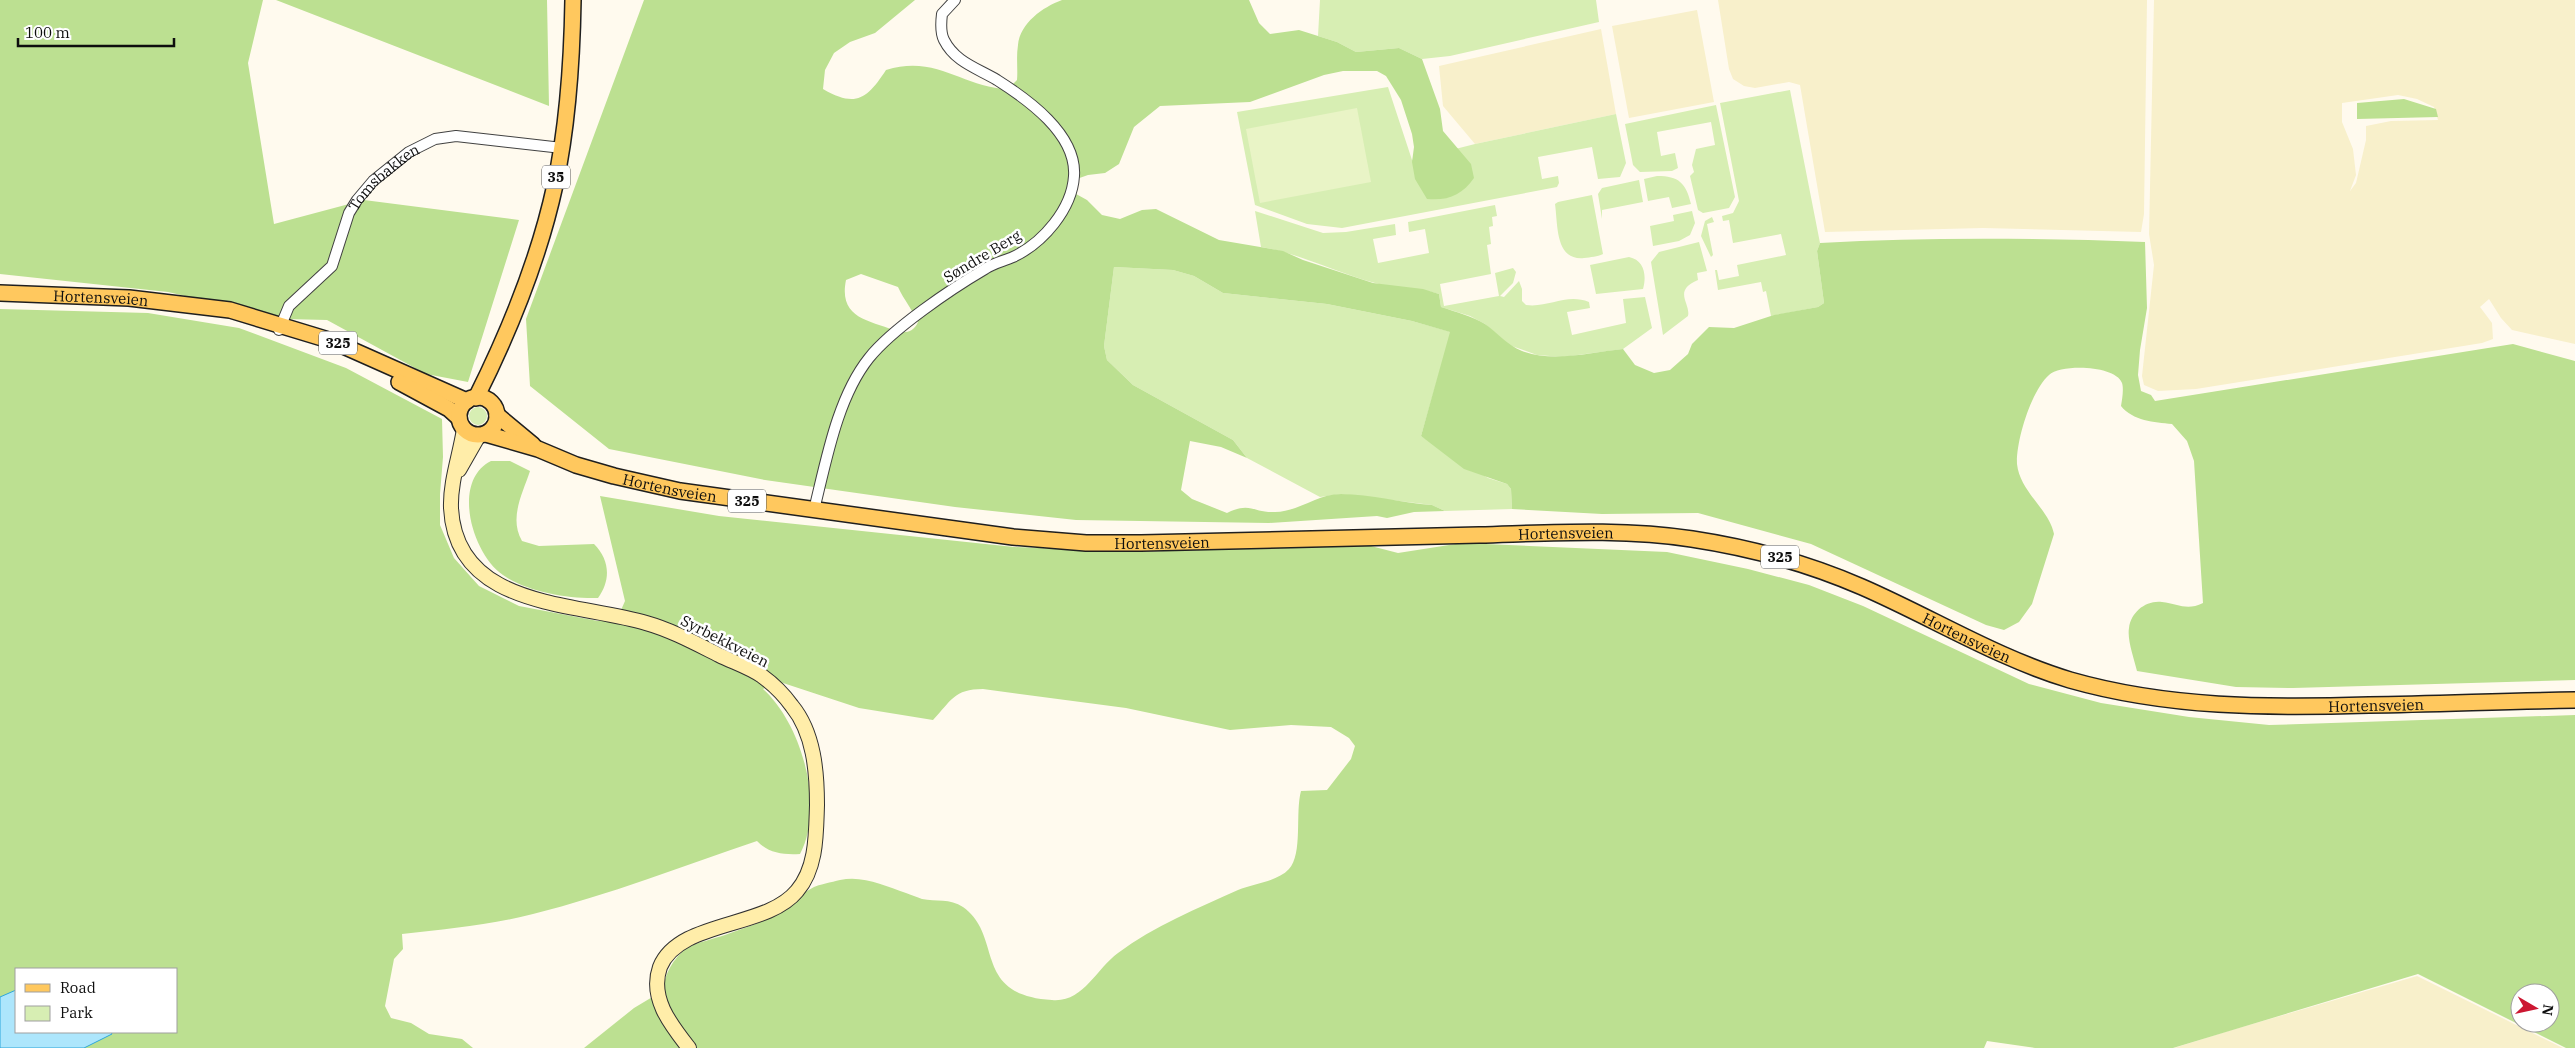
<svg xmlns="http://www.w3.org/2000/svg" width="2575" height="1048" viewBox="0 0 2575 1048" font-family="'IBM Plex Serif',serif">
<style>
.farmland{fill:#f8f0cb;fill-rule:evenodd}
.green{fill:#d7eeb3}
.forest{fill:#bce091;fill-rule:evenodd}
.pitch{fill:#e9f4c6}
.water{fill:#ade6fc;stroke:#2ca6db}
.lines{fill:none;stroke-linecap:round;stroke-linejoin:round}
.street-casing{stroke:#414141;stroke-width:12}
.secondary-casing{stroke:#303030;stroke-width:16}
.primary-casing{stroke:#1f1f1f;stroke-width:18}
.street{stroke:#fff;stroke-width:10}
.secondary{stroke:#ffeda9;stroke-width:14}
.primary{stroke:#ffc85e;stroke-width:15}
.labels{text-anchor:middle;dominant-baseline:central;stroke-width:5;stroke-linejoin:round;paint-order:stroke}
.shield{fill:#fff;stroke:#565656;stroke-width:1}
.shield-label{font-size:14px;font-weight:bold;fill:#0e0e0e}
.street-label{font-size:15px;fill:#0e0e0e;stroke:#fff}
</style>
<rect width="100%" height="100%" fill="#fffaee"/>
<path class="farmland" d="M1718,0H2147L2144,214L2141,232L1983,228L1825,232L1800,85L1789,82L1755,88L1744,86L1733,79L1729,69Z
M2154,0H2575V344L2512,330L2501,318L2489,299L2480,307L2492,323L2493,339L2482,343L2196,389L2158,391L2144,385L2142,376L2154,265L2149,234ZM2398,95L2417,99L2434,107L2438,120L2391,121L2366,126V140L2356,183L2350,191L2356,175L2353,149L2342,122V103Z
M1697,10L1714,102L1629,118L1612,26Z
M1601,29L1616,114L1475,144L1443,106L1439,66Z
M2417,976L2563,1048H2174L2225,1032Z"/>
<path class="green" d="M1320,0H1596L1599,22L1450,56L1422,59L1399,48L1356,52L1337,42L1318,36Z
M1388,87L1412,160L1475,144L1616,114L1626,163L1620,177L1598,179L1592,147L1538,157L1542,179L1558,176L1559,183L1557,187L1342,228L1307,224L1255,205L1237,112Z
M1790,90L1820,243L1817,251L1824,303L1818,307L1771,316L1766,291L1763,292L1761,282L1718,290L1715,270H1717L1719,280L1739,276L1737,265L1786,255L1781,234L1733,243L1729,220L1723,221L1722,216L1733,213L1739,201L1720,103Z
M1716,105L1735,197L1729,208L1703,213L1698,210L1690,176L1694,172L1692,165L1696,149L1715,145L1711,122L1657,132L1661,156L1675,153L1678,168L1672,171L1640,172L1633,165L1625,124Z
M1657,176C1679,176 1686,183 1691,204L1672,208L1669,197L1648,201L1644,179Z
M1639,180L1643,202L1602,210V219L1598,194L1602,188Z
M1592,195L1603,254C1597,257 1591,257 1584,258C1555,261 1558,225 1555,204L1558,202Z
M1495,205L1497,216L1492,217L1493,226L1489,227L1491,244L1487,245L1491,274L1440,284L1444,306L1499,296L1495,273L1513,268L1516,272L1513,283L1500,296L1504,297L1519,281L1522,289V301L1526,305C1549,308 1566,293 1589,302L1590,308L1567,312L1572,335L1626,323L1623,299L1645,297L1652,328L1623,349L1563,357L1537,355L1509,345L1485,324L1470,316L1441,307L1439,294C1417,287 1396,289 1375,283C1337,273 1299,253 1261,247L1255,211L1323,233L1346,232L1395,224L1396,235L1373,239L1378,263L1429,253L1425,229L1409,232L1408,222Z
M1692,211L1695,223L1690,235L1679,241L1653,246L1650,226L1674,221L1673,215Z
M1712,217L1714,222L1707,224L1713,255L1711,257L1701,236L1705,221Z
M1699,242L1707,271L1697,273L1698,280C1672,291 1691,303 1688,316L1663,335L1651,262L1659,252Z
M1629,257C1644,260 1647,275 1643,289L1596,294L1590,265Z
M1114,267L1173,270L1194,276L1223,293L1327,304L1412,321L1451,332L1421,436L1488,478L1507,484L1511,489L1512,509L1445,511L1432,505L1341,494L1320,497L1247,458L1233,440L1133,385L1107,360L1104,346Z
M469 416a9 9 0 1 1 18 0a9 9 0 1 1-18 0Z"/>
<path class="forest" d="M0,0H263L248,63L274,224L364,200L519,220L468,382L426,374L327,320L285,319L168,292L0,274Z
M276,0H547L549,106Z
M644,0H915L875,33L850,42L834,53L825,70L823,89C856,108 867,99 886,70C937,54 963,88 1008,89L1017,80C1018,69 1016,57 1018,45C1020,23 1043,7 1062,0H1249L1259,23L1270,34L1299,30L1337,42L1356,52L1399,48L1422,59L1440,109L1443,131L1471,164L1474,178C1462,195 1448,201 1427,199L1415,179L1412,162L1414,147L1412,134L1401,100L1386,76L1377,71H1343L1324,75L1250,102L1160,106L1134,127L1119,164L1105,173L1088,175L1071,181L1067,189L1087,200L1102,215L1120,219L1142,210L1156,209L1219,240L1283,251L1303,260L1373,283L1423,289L1439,294L1441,307C1456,312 1472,316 1485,324C1498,333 1507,345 1522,351C1554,363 1591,352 1623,349L1635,365L1654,373L1670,370L1688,354L1692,344L1709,327L1734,328L1774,315L1818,307L1824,303L1817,251L1820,243C1928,237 2037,238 2145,242L2147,308L2140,350L2138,375L2141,391L2151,395L2155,401L2513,344L2575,361V680L2293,688L2236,687L2137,671C2134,658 2127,640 2129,628C2131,612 2146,600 2162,602C2178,604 2187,611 2203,603L2194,461L2187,441L2172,424C2154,422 2133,421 2121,406C2122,400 2124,389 2122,383C2115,365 2061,364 2049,375C2031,391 2016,441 2017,464C2020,492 2049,509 2054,534L2032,604L2019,622L2004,630L1986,625L1811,544L1698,513L1602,514L1512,509L1511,489L1507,484L1464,469L1421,436L1450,332L1412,321L1327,304L1223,293L1194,276L1173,270L1114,267L1104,346L1107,360L1133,385L1233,440L1247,458L1221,447L1190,441L1181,490L1192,499L1227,513C1251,501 1252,513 1275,512C1298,512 1317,494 1341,494C1371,494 1402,503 1432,505L1445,511L1414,512L1387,518L1377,516L1269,523L1076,520L955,507L765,480L609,449L530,386L526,319ZM861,274L898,287C904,300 912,309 918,322C914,331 908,333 899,332C871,320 838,320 846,280Z
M2404,99L2436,109L2438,117L2357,119V103Z
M0,309L148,313L239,328L346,368L442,419L443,457L440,494V525L454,558L479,586L519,606L598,621L618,617L625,601L600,496L719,516L1014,547L1135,552L1367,545L1398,553L1462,543L1667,552L1748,569L1809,585L1863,606L2029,684L2101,703L2189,717L2269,725L2575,715V1048H2566L2418,974L2173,1048H2035L1987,1041L1984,1048H584L634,1008L664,990C663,975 676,954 689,947C699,942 713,939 725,935C738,930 752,926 765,920C783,912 796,896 814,887C818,885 832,882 840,880C863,875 885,886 906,893C911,895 917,897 922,899C936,902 950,898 963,907C1004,936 971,995 1052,1000C1083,1003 1096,969 1118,953C1154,926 1198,908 1238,890C1254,883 1277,882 1289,869C1303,854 1295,813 1301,791L1327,790L1351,759L1355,746L1349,738L1331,727L1291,725L1230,730L1126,708L983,689C954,689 951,701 933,720L859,708L777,681L763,689C802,724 825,807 800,854C783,855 768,853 757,841C683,866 609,895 533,914C490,925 446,929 402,934L403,949L394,959L385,1006L391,1018L411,1023L429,1034L462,1039L473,1048H0ZM16,969H176V1032H16ZM2520,993H2550V1023H2520Z
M491,461H510L530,471C522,495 509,518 522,541L539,546L594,544C610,560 611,580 598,598C569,599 527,592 503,575C472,554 451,481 491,461Z"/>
<path class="pitch" d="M1357,108L1371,182L1260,203L1246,129Z"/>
<path class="water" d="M16,990V1032H111L112,1034L84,1048H0V997Z"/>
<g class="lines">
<g class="street-casing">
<g id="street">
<path id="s1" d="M279,330L289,306L332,266L349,213L357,200L373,181L409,152L435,139L456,136L562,148"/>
<path d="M814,510C826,462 837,398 869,358C892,329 951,289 985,269C993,263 1004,261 1013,257C1043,243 1072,209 1074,176C1077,134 1027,99 997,80C977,68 955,62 944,40C940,32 941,22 942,14L955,0"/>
</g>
</g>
<g class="secondary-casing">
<path id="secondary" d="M464,429C460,455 450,482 451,508C456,609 576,602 646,623C671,630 695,643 719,655C733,662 749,667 762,676C773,684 784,695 792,706C814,733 817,772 817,805C816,833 817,868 797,891C766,929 679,920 660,967C649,998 671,1025 689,1048
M459,470L479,435"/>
</g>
<g class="primary-casing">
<g id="primary">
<path id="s2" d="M0,293L129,298L230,310L332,341L467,401"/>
<path d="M399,382L449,409L459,418"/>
<circle cx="478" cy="416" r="19"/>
<path d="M476,398C510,330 539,259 555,185C568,124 572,62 573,0"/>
<path d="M497,415L533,445"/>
<path id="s3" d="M486,434L538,449L576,465L614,476L680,491L1013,537L1086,543H1141C1254,541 1367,537 1479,535C1550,533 1622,528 1692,539C1751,548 1807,563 1862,587C1931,617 1997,658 2070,680C2168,708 2268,708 2369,705C2438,704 2506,701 2575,700"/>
</g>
</g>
<use href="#street" class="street"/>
<use href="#secondary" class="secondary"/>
<use href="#primary" class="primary"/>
</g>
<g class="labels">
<g class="shield">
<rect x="542" y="165.5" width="28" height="23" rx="4"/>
<rect x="319" y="331.5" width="38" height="23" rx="4"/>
<rect x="728" y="489.5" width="38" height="23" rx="4"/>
<rect x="1761" y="545.5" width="38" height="23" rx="4"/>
</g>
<g class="shield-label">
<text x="556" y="177">35</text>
<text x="338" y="343">325</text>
<text x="747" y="501">325</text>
<text x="1780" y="557">325</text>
</g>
<g class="street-label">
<text stroke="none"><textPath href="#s1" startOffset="191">Tomsbakken</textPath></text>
<text transform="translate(982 256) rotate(-31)">Søndre Berg</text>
<text stroke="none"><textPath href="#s2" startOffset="101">Hortensveien</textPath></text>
<text stroke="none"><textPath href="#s3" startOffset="192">Hortensveien</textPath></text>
<text stroke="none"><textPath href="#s3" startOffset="1092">Hortensveien</textPath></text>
<text stroke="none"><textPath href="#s3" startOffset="688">Hortensveien</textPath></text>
<text stroke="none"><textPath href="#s3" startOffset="1512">Hortensveien</textPath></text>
<text transform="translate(725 641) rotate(27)">Syrbekkveien</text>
<text stroke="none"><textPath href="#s3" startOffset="1932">Hortensveien</textPath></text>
</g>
</g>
<rect x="15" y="968" width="162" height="65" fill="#ffffff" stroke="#9f9f9f"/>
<rect x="25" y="984" width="25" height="8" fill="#ffc85e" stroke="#9f9f9f"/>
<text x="60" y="993" font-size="15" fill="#0e0e0e">Road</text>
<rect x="25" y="1006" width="25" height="15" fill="#d7eeb3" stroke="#9f9f9f"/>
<text x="60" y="1018" font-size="15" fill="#0e0e0e">Park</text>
<g transform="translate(2535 1008) rotate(99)"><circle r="24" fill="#ffffff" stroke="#9f9f9f"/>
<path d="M0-4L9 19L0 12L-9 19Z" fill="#cc1732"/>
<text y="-8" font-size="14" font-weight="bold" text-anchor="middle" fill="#0e0e0e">N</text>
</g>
<path d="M18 38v8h156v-8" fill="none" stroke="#0e0e0e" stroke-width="2.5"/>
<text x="25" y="38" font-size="15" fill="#0e0e0e" stroke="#ffffff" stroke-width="4" paint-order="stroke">100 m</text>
</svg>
